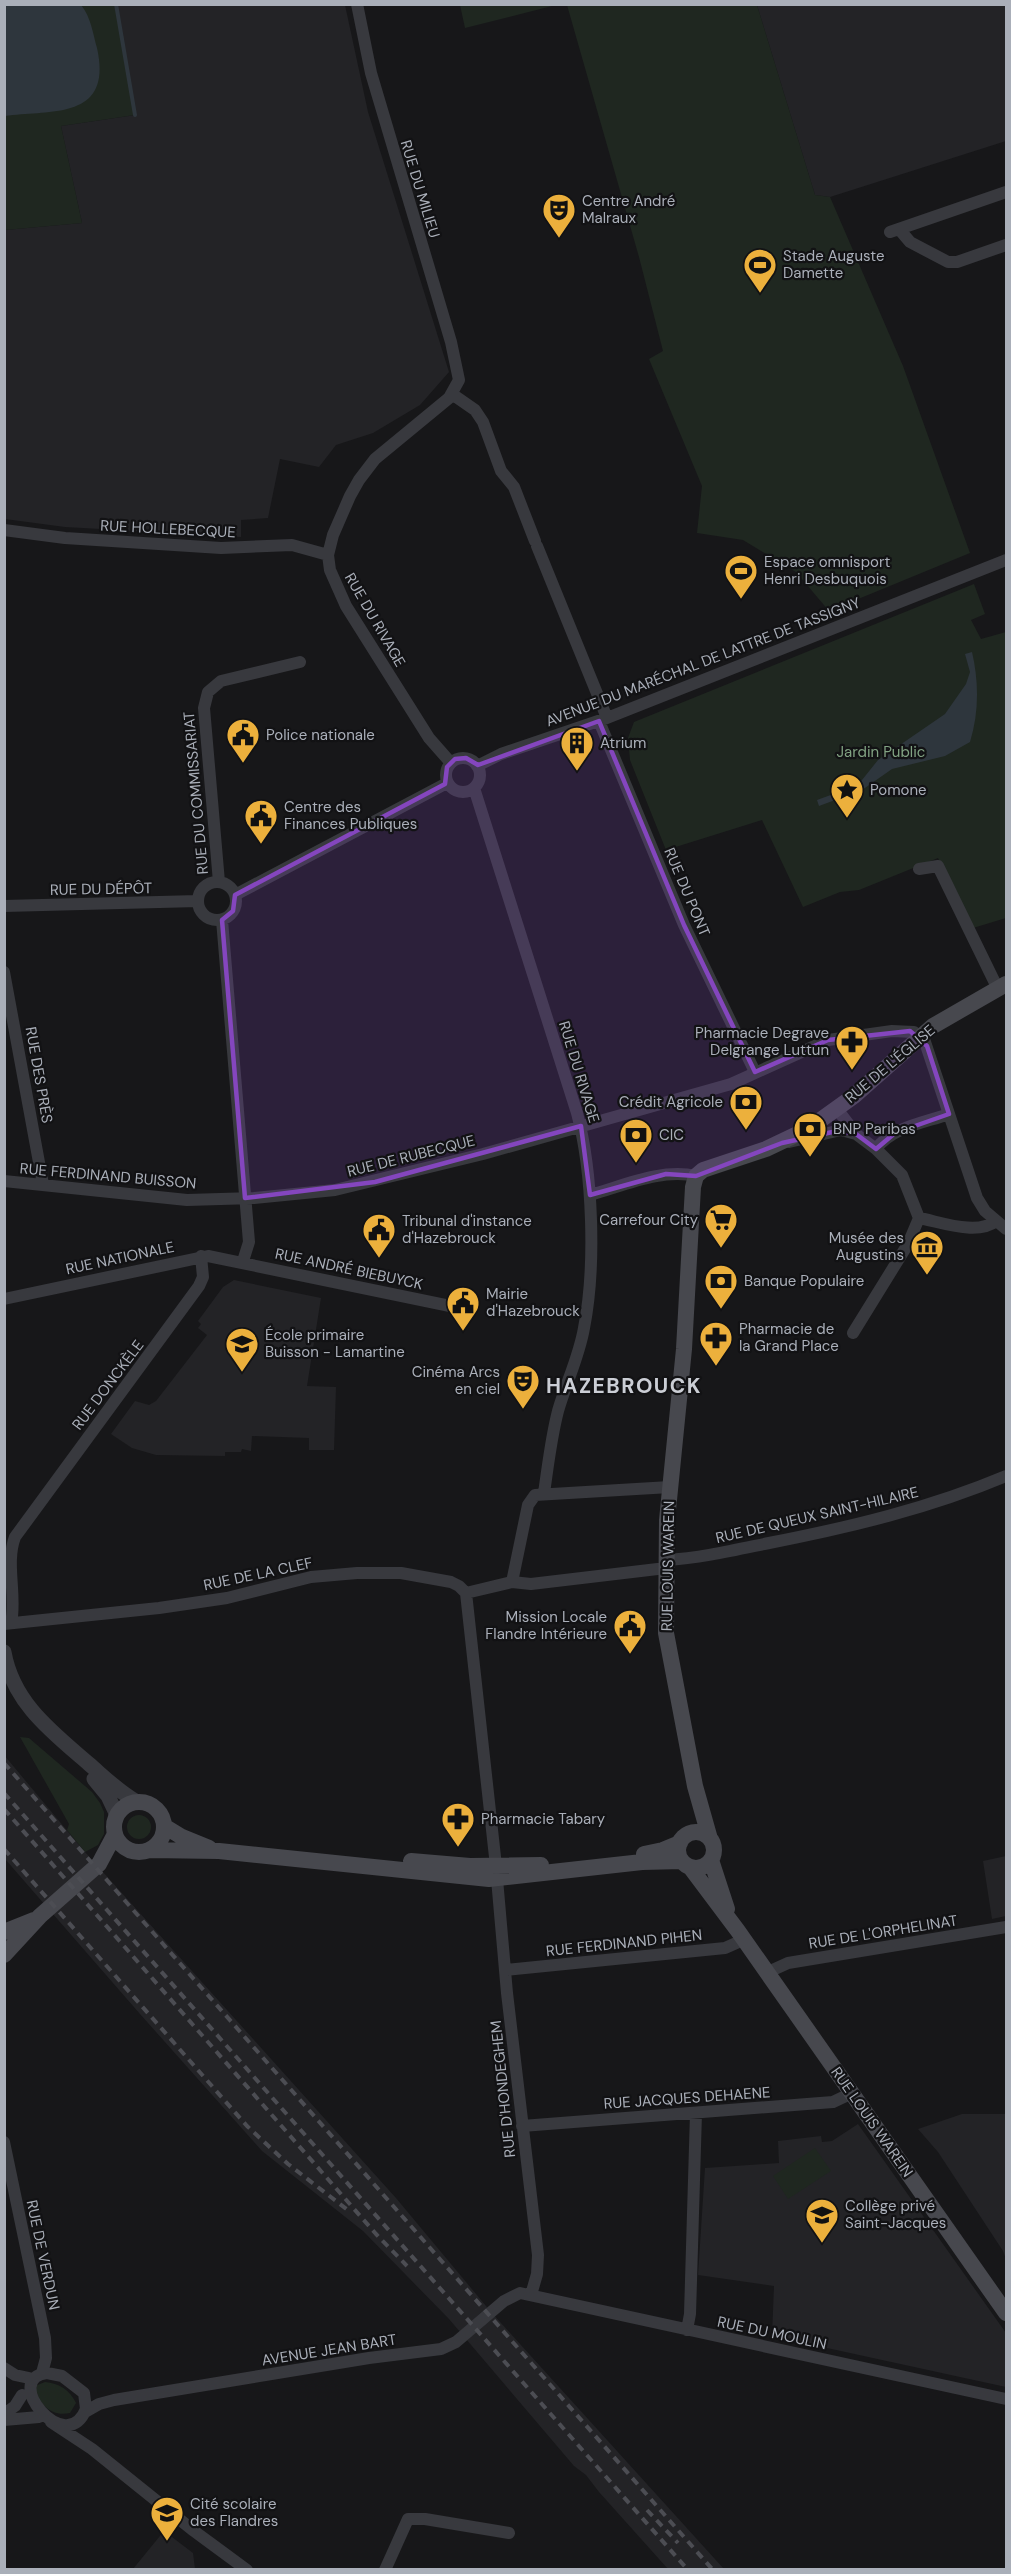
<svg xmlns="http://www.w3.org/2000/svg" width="1011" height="2574" viewBox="0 0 1011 2574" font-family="'DM Sans',sans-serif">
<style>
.built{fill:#232326}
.green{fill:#1f2720}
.water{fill:#2e363d}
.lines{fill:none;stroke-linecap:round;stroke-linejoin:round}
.stream{stroke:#2e363d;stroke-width:4}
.minor{stroke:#38393e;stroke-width:12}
.tertiary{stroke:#38393e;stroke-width:15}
.secondary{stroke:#47484e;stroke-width:16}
.rail{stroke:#4c4d53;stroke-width:4;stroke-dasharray:8 6;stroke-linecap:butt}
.marked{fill:#8446be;fill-opacity:0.2;stroke:#8446be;stroke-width:4.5;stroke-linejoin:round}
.labels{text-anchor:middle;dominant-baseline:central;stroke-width:4.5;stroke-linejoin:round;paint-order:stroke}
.street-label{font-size:15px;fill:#aaafb9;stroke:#121214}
.poi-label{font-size:15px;fill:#aaafb9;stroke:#121214;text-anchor:start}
.park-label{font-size:15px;fill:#82a383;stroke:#121214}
.district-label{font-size:21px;font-weight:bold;letter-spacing:1.5px;fill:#cbced5;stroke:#121214}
</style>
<rect width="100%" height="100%" fill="#171719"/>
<path class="built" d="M116,5H345L368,112L449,372L420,405L373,433L336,445L319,467L280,459L268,518L241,520V537L65,527L5,519V230L82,223L61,126L135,115Z
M757,5H1006V141L830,197L815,195Z
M234,1280L321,1298L307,1386L336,1387L334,1450H309V1438L252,1436L251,1451L242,1449L241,1452H225V1456L156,1455L132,1448L111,1434L135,1401L149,1405L156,1401L207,1335L198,1328L201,1324L198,1321L223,1287Z
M4,1755L85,1852L396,2198L491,2312L724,2569H668L599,2492L586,2475L574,2466L449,2319L363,2231L262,2151L140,2014L5,1859Z
M1006,1856V1916L992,1919L983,1861Z
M962,2114H1006V2259L1003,2251L938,2152L918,2129Z
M858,2124L1006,2333V2387L772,2336L774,2286L698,2275L705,2168L779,2163L778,2141L821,2136L822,2142L832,2141Z
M164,2531L193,2553L195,2569H133Z"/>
<path class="green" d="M5,5H116L135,115L61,126L82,223L5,230Z
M460,5V4L556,5L465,28Z
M567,5H757L815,195L830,197L903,366L970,553L829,611L796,572L743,540L697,533L702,486L649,359L663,351L639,257Z
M974,584L985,614L971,620L981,639L1006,632V918L973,928L938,858L859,890L840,892L803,907L762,820L666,850L630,760L628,738L634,722Z
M20,1737L29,1738L92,1792L100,1803L104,1812V1834L98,1845L85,1852L67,1830L69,1824Z
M127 1827a12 12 0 1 1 24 0a12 12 0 1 1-24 0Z
M815,2148L831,2171L788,2199L773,2176Z
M45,2382C59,2383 70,2390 76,2403L70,2413C51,2417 43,2405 32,2391L35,2386Z"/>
<path class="water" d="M4,5H81C91,17 93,34 97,48C113,120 52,110 5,116Z
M972,652C979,682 979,713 970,742L945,756L892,769L862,790L819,806L817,800L858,785L878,760L945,714L966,684L970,672L965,654Z"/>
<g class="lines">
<path class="stream" d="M116,4L135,115"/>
<path class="minor" d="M357,4L371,73L451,342L459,380L449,398L375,459L359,480L350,496L333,535L328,555L330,570L346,606L429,738L451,763
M899,229L910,242L948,262H957L1006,245
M890,232L1006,192
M452,394L475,410L483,422L501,471L514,487L535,541
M4,530L65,538L221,548L292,545L328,555
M537,546L607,718
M599,721L684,925L755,1072
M446 775a17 17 0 1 1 34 0a17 17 0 1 1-34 0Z
M477,766L501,754L607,718L1006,560
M474,788L577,1113C593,1173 596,1267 584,1328C579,1357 566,1383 558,1411C551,1438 548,1466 544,1493
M919,869L938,866L998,989
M198 901a19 19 0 1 1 38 0a19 19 0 1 1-38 0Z
M219,882L204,708L208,692L221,681L300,662
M235,895L447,783
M4,906L198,901
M222,920L249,1242L243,1261
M4,972L43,1184
M837,1109L856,1134L876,1149
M789,1142L841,1130L856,1134
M4,1181L187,1200L254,1198L335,1190L483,1154L731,1084L828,1040L892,1031L914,1032L925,1042L949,1114
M590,1195C623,1186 661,1168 696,1176
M996,1221C977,1236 941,1222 919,1218L902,1175L876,1149C892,1127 924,1123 949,1114L977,1198L985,1211L1006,1229
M4,1299L208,1256L450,1306
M853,1333L908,1244L919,1218
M666,1560C701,1558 735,1550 769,1543C851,1527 930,1508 1006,1476
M512,1582L528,1505L535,1495L670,1487
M466,1593L496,1866
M466,1593L512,1582L531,1584L666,1568
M11,1623C17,1596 5,1563 15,1537L199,1286L203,1277L201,1256
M4,1624L159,1608L227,1598L311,1577L357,1573H401L451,1582L459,1586L466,1593
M497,1879L507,1993L538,2255L537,2274L531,2295
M505,1970L725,1948L743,1940
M766,1973L788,1963L1006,1927
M522,2126L833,2102L852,2093
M4,2142L45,2338L46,2358L42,2373
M687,2330L690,2314L696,2113
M4,2368L15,2375L29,2378
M47,2373L62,2376L84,2393L86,2409C66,2459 0,2378 47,2373Z
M85,2412L99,2404L114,2400L369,2358L441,2349L456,2342L504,2301L520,2293L1006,2399
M4,2414L15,2406L22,2395
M4,2420L39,2417
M51,2422L92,2449L194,2531L247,2570
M385,2570L408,2519H425L509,2533"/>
<path class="tertiary" d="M4,1652C13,1703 52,1732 89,1764C104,1777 119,1792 137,1802
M94,1779L108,1796L117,1815"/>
<path class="secondary" d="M114 1827a25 25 0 1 1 50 0a25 25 0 1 1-50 0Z
M164,1826L182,1837L209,1848
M678 1850a18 18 0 1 1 36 0a18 18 0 1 1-36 0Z
M710,1839L695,1786L666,1633L667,1520L684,1349L693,1187L696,1176L703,1170L766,1149L808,1129L854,1096L933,1026L1006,984
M150,1850L219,1851L489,1879L642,1862L682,1861
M644,1854L663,1850L680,1843
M711,1860L727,1909
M411,1861L470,1866L541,1865
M690,1867L738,1931L1006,2313
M4,1932L34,1920
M4,1955L40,1916L99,1864L115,1834"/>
<path class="rail" d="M4,1763L713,2570
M4,1793L688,2570
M4,1809L376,2234L407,2266
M4,1849L247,2126L288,2164L349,2211
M647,2510L678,2543"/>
</g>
<path class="marked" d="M599,721L684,925L755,1072L828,1040L910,1031L927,1046L949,1114L895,1133L876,1149L856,1134L837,1131L782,1143L696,1176L666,1174L590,1195L581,1126L375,1182L245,1198L222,920L233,911L235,895L445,784L447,767L455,759L466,758L478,765Z"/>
<defs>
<g id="theatre-pin" transform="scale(1.725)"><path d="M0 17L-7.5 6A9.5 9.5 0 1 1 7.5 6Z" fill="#ecb03c" stroke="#121214"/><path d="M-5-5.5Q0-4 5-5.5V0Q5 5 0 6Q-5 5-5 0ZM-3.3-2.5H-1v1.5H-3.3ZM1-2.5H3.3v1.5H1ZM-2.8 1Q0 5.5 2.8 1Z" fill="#111"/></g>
<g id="stadium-pin" transform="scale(1.725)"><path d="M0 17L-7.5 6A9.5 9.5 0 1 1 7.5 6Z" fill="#ecb03c" stroke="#121214"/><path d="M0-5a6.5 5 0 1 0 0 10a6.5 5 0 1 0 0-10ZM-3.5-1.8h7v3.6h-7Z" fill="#111"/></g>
<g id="civic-pin" transform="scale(1.725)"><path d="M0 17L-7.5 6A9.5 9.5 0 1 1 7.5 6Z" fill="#ecb03c" stroke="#121214"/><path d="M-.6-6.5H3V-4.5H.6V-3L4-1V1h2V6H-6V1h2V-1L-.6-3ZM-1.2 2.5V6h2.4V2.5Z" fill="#111"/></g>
<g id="building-pin" transform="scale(1.725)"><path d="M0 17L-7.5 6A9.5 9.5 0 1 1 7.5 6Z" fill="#ecb03c" stroke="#121214"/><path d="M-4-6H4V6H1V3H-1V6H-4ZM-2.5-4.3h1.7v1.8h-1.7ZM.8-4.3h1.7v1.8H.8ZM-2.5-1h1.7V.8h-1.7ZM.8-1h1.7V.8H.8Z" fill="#111"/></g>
<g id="sight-pin" transform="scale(1.725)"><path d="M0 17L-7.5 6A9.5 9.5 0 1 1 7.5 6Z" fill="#ecb03c" stroke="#121214"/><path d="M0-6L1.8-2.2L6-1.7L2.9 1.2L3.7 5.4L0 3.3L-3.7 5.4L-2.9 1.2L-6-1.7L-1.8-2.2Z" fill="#111"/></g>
<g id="pharmacy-pin" transform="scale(1.725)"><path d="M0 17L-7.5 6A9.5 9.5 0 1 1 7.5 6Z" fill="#ecb03c" stroke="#121214"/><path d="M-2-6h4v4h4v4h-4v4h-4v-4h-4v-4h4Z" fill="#111"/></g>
<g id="bank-pin" transform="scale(1.725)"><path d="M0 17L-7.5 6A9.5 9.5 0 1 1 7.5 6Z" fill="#ecb03c" stroke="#121214"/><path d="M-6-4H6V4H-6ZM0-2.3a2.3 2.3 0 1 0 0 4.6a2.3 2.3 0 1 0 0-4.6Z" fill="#111"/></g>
<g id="supermarket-pin" transform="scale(1.725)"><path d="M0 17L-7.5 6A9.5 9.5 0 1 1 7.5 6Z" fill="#ecb03c" stroke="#121214"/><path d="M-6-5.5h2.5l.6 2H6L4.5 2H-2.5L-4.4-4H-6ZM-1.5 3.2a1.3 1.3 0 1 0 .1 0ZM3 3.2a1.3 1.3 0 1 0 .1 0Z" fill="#111"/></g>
<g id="museum-pin" transform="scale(1.725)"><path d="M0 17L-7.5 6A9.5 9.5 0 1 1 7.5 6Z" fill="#ecb03c" stroke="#121214"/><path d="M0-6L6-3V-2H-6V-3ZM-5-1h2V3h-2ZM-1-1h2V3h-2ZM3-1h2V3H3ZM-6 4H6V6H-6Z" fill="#111"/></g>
<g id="school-pin" transform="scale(1.725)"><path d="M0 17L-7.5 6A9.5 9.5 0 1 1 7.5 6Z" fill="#ecb03c" stroke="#121214"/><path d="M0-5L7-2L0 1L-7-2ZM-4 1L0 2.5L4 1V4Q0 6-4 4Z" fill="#111"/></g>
</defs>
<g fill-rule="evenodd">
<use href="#theatre-pin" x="559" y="210"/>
<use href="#stadium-pin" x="760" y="265"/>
<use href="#stadium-pin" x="741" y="571"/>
<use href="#civic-pin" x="243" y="735"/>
<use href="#building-pin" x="577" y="743"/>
<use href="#sight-pin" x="847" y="790"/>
<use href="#civic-pin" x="261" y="816"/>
<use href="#pharmacy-pin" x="852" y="1042"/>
<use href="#bank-pin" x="746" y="1102"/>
<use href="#bank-pin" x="810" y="1129"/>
<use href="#bank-pin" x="636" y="1135"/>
<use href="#supermarket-pin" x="721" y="1220"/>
<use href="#civic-pin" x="379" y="1230"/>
<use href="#museum-pin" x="927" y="1247"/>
<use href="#bank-pin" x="721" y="1281"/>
<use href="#civic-pin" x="463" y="1303"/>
<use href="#pharmacy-pin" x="716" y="1338"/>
<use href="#school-pin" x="242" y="1344"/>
<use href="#theatre-pin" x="523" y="1381"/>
<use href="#civic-pin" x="630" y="1626"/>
<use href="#pharmacy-pin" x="458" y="1819"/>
<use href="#school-pin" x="822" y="2215"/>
<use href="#school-pin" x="167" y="2513"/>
</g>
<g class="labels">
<g class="street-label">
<text transform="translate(420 189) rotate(73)">RUE DU MILIEU</text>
<text transform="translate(168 529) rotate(3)">RUE HOLLEBECQUE</text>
<text transform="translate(375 620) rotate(60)">RUE DU RIVAGE</text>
<text transform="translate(703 662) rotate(-21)">AVENUE DU MARÉCHAL DE LATTRE DE TASSIGNY</text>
<text transform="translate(196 793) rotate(-95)">RUE DU COMMISSARIAT</text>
<text transform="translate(101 889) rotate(-1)">RUE DU DÉPÔT</text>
<text transform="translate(687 892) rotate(67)">RUE DU PONT</text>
<text transform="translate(890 1064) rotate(-40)">RUE DE L'ÉGLISE</text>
<text transform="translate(579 1072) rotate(73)">RUE DU RIVAGE</text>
<text transform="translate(39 1075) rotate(80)">RUE DES PRÈS</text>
<text transform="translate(411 1156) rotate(-14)">RUE DE RUBECQUE</text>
<text transform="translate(108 1176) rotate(5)">RUE FERDINAND BUISSON</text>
<text transform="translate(120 1258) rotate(-12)">RUE NATIONALE</text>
<text transform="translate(349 1269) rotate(12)">RUE ANDRÉ BIEBUYCK</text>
<text transform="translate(108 1385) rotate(-53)">RUE DONCKÈLE</text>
<text transform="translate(817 1515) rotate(-13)">RUE DE QUEUX SAINT-HILAIRE</text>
<text transform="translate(668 1566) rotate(-89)">RUE LOUIS WAREIN</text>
<text transform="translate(258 1574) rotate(-12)">RUE DE LA CLEF</text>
<text transform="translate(883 1932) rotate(-9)">RUE DE L'ORPHELINAT</text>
<text transform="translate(624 1943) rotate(-6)">RUE FERDINAND PIHEN</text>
<text transform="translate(503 2089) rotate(-96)">RUE D'HONDEGHEM</text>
<text transform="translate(687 2098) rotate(-4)">RUE JACQUES DEHAENE</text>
<text transform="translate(872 2122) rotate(55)">RUE LOUIS WAREIN</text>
<text transform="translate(43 2255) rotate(78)">RUE DE VERDUN</text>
<text transform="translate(772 2333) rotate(12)">RUE DU MOULIN</text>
<text transform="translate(329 2350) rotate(-9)">AVENUE JEAN BART</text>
</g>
<g class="poi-label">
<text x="582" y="201">Centre André<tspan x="582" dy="17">Malraux</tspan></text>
<text x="783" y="256">Stade Auguste<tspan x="783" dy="17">Damette</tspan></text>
<text x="764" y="562">Espace omnisport<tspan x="764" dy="17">Henri Desbuquois</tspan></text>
<text x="266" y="735">Police nationale</text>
<text x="600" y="743">Atrium</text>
<text x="870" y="790">Pomone</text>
<text x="284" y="807">Centre des<tspan x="284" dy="17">Finances Publiques</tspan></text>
<text x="829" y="1033" text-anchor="end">Pharmacie Degrave<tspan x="829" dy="17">Delgrange Luttun</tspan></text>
<text x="723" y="1102" text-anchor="end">Crédit Agricole</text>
<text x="833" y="1129">BNP Paribas</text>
<text x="659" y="1135">CIC</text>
<text x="698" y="1220" text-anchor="end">Carrefour City</text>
<text x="402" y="1221">Tribunal d'instance<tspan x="402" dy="17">d'Hazebrouck</tspan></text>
<text x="904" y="1238" text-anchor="end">Musée des<tspan x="904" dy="17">Augustins</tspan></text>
<text x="744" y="1281">Banque Populaire</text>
<text x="486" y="1294">Mairie<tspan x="486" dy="17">d'Hazebrouck</tspan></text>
<text x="739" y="1329">Pharmacie de<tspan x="739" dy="17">la Grand Place</tspan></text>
<text x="265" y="1335">École primaire<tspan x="265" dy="17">Buisson - Lamartine</tspan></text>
<text x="500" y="1372" text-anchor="end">Cinéma Arcs<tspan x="500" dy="17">en ciel</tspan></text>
<text x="607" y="1617" text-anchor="end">Mission Locale<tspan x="607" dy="17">Flandre Intérieure</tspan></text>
<text x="481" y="1819">Pharmacie Tabary</text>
<text x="845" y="2206">Collège privé<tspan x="845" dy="17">Saint-Jacques</tspan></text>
<text x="190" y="2504">Cité scolaire<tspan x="190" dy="17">des Flandres</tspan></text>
</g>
<g class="park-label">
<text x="881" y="752">Jardin Public</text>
</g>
<g class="district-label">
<text x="624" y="1386">HAZEBROUCK</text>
</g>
</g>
<rect width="1011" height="2574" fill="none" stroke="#aaafb9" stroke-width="12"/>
</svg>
